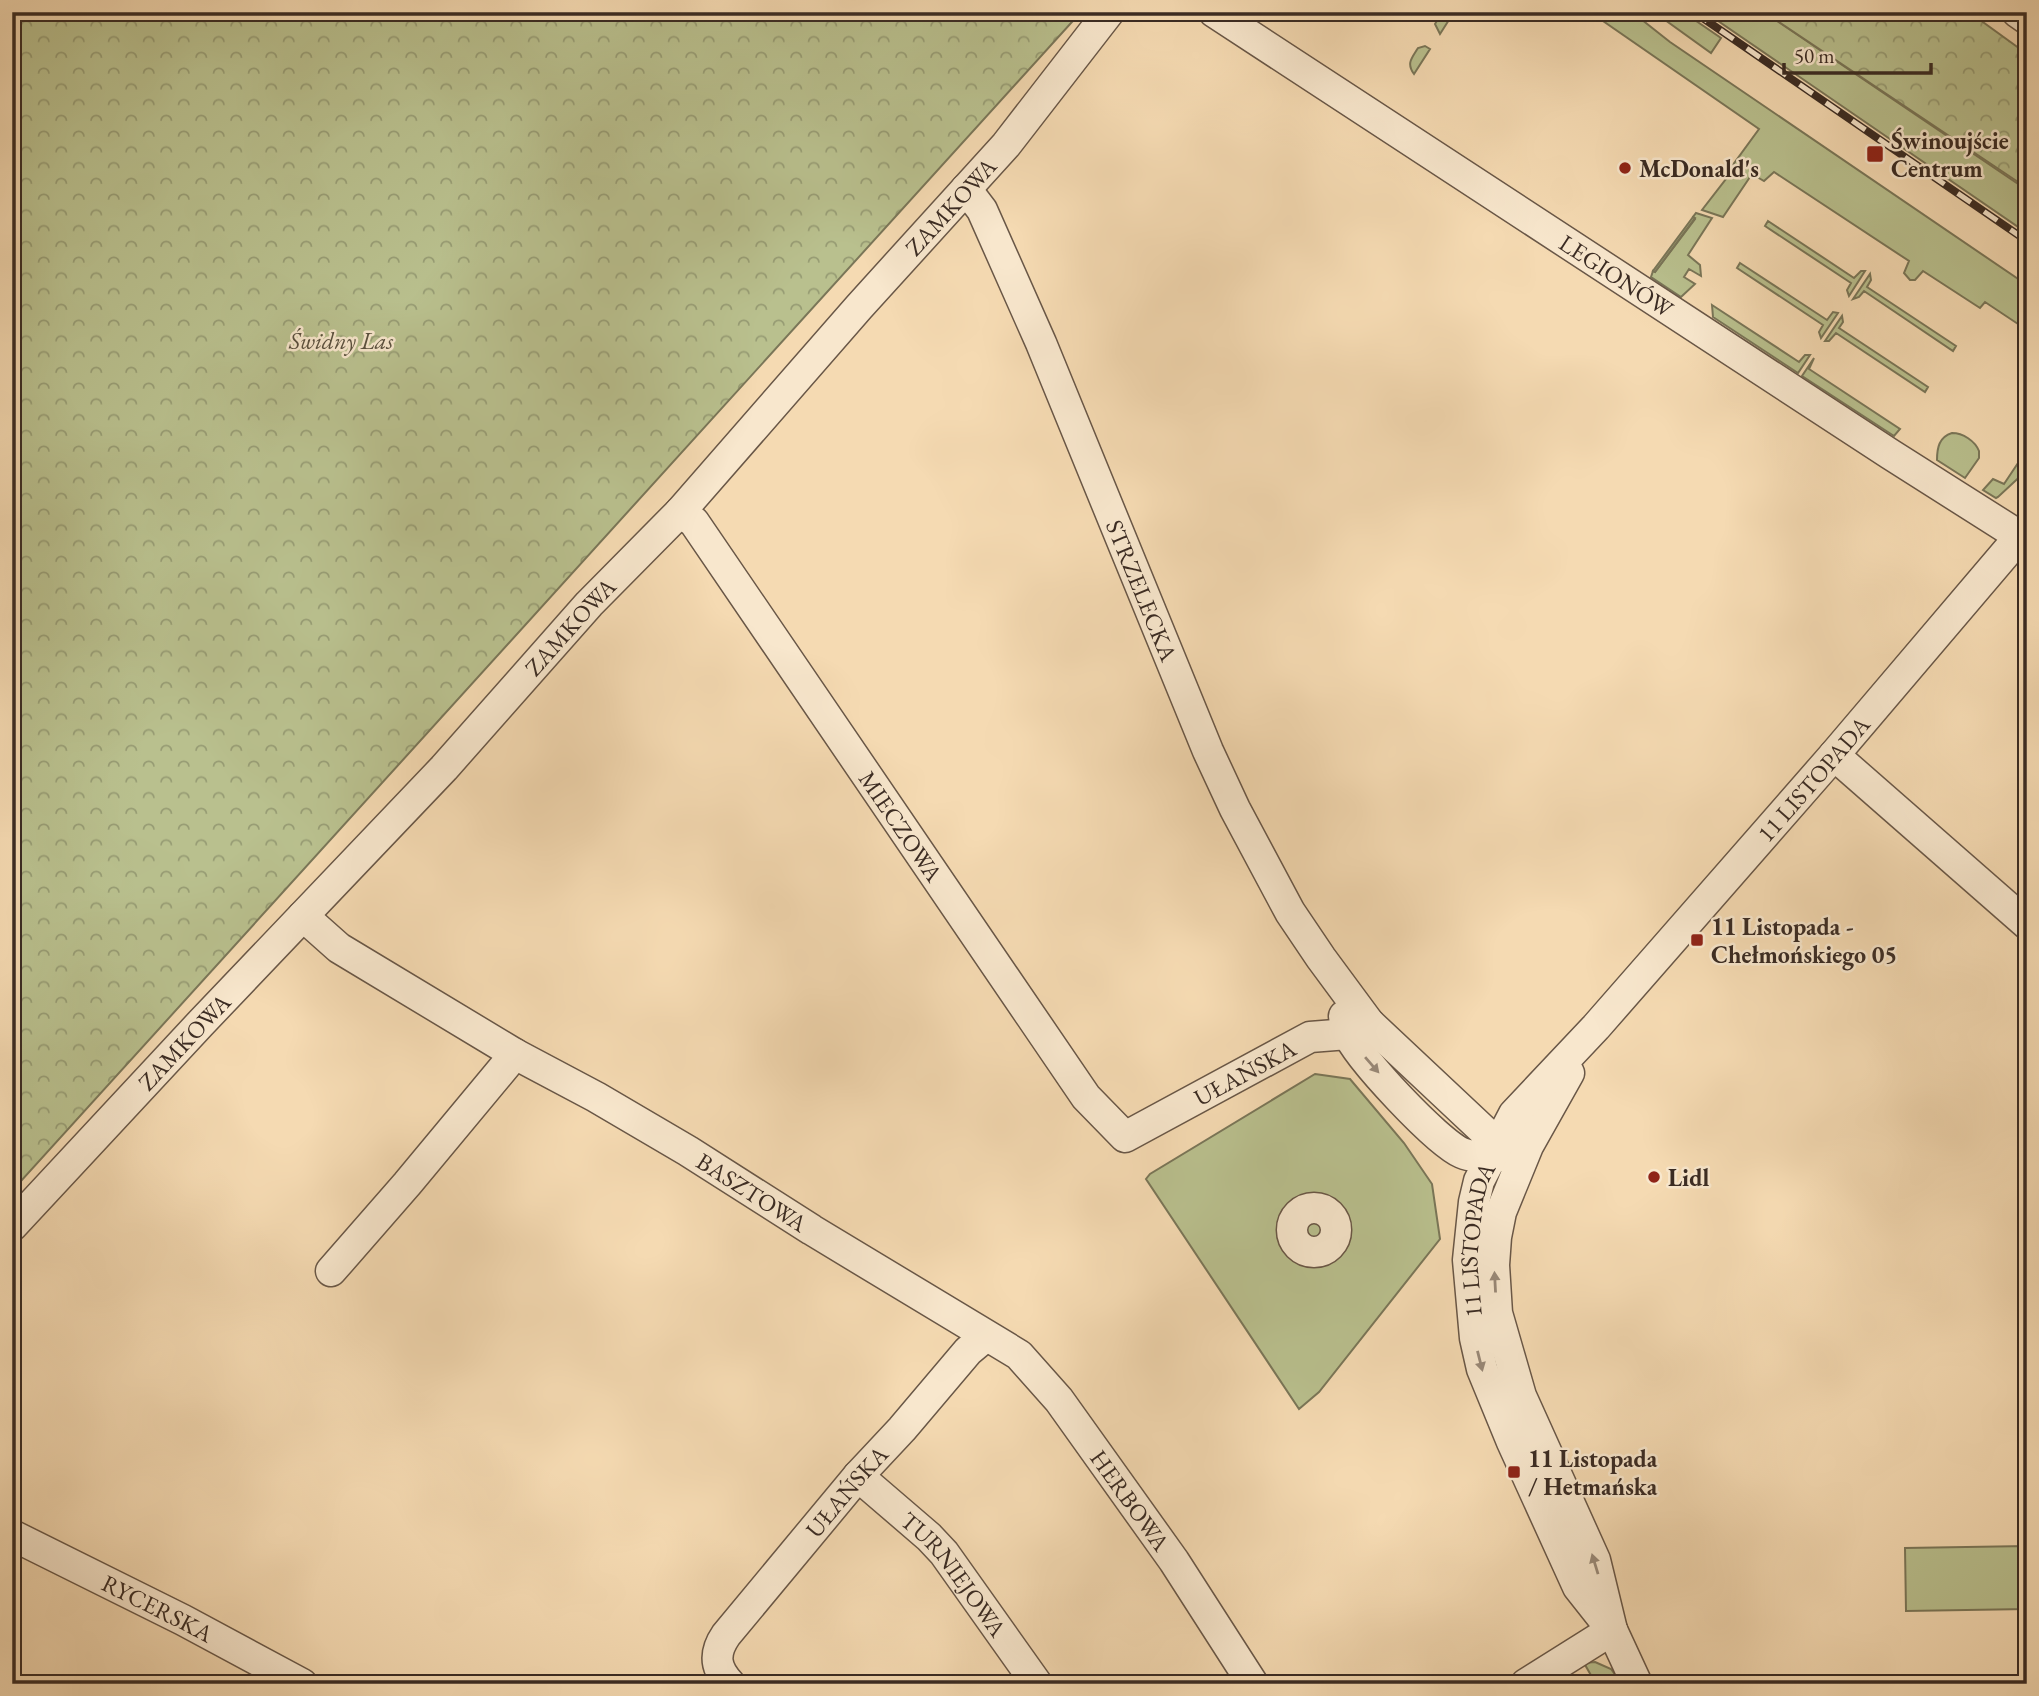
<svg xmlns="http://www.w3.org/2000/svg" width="2039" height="1696" viewBox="0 0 2039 1696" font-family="'EB Garamond',serif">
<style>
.green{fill:#b9c08e;stroke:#7a7658;stroke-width:2}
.forest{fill:url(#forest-crowns);stroke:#7a7658;stroke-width:2}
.garden{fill:url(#garden-furrows);stroke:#7a7658;stroke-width:2}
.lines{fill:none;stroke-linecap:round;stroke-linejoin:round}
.minor-casing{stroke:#695747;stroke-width:33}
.minor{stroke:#f8e7cd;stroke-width:30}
.rail-casing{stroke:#3a2b23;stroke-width:8}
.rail{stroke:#f8e7cd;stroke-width:5;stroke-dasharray:16;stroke-linecap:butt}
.oneway{fill:#998978}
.poi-dot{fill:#8f2418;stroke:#f8e7cd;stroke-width:2.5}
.labels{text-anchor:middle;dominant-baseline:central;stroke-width:5;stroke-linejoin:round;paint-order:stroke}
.poi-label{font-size:24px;font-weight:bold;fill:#3a2b23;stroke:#f8e7cd;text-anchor:start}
.street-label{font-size:24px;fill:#3a2b23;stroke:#f8e7cd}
.park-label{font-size:24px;font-style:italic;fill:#5a503e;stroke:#f8e7cd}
</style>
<defs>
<pattern id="forest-crowns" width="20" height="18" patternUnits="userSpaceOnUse" patternTransform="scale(1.75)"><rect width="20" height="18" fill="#b9c08e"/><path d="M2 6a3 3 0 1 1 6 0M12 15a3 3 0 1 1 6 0" fill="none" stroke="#979c74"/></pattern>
<pattern id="garden-furrows" width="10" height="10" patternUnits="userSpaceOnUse" patternTransform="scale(1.75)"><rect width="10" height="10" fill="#b9c08e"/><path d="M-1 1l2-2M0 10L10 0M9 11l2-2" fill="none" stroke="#979c74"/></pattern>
</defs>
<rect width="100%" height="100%" fill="#f5dab2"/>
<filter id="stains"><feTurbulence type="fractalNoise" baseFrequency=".00286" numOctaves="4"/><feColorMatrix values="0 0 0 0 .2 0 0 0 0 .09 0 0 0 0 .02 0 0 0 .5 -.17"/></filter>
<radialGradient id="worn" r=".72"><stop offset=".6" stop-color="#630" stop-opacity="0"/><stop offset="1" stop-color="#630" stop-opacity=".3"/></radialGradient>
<path class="green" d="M1442,12H1454L1440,34L1435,24Z
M1590,12H1632L1670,42L2027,285V330L1985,302L1980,308L1923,271L1915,280H1910L1904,273L1909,261L1774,172L1764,181L1752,174L1723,217L1702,210L1729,175L1727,173L1759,129Z
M1654,12H1683L1721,38L1711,53Z
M1705,12H1764L2027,190V233Z
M1425,46L1430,49L1414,74C1406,63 1412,58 1418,48Z
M1696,213L1712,218L1688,255L1700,265L1701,276L1689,269L1684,277L1695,284L1681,297L1651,277L1653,271L1655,272L1695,219L1693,217Z
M1768,221L1854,278L1861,271H1865L1849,296L1847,290L1851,283L1765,226Z
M1740,263L1827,320L1833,312L1838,313L1821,338L1819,332L1823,325L1737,268Z
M1870,274L1871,280L1867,287L1956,346L1953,351L1864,291L1859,297L1853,299Z
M1712,305L1799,362L1805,355H1810L1798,373L1713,317Z
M1842,316L1843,322L1839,328L1928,387L1925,392L1836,333L1829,341H1825Z
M1814,358L1809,369L1900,429L1894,436L1802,376Z
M1952,433C1963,433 1975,441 1979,451V458L1965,478L1937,460C1937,448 1939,437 1952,433Z
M2020,460L2027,464V470L1998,497L1996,498L1983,490L1993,479L2004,484Z
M1315,1074L1350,1079L1404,1143L1432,1184L1440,1239L1319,1392L1299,1409L1146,1179L1150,1174Z
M2027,1546V1609L1906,1611L1905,1548Z
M1595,1662L1611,1669L1619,1680L1608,1684H1596L1584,1663Z"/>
<path class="forest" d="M12,12H1081L12,1191Z
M1764,12H1969L2027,54V188Z"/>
<path class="garden" d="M1693,217L1695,218L1655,272L1653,271Z"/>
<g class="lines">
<g class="minor-casing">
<g id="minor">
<path id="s1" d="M1214,12L1890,454L2021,537"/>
<path d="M2017,12L2027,19"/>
<path id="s2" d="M966,189L982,210L1041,343L1208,751L1235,809L1290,912L1321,958L1369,1023L1483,1130L1492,1145L1494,1152"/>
<path id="s3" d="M680,512L694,522L1086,1097L1125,1137L1310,1037L1348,1034L1369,1023"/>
<path d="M1834,755L2027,924"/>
<path id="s4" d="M303,916L339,948L515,1054L596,1097L688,1151L812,1230L1019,1355L1059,1400L1174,1561L1253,1684"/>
<path d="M1344,1016C1345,1022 1345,1027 1347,1032C1358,1058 1437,1142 1462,1153C1473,1158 1483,1155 1494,1152L1506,1157"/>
<path d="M1569,1073L1528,1146L1501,1212L1496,1237L1494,1265L1497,1313L1521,1396L1595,1560L1612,1630L1637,1684"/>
<circle cx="1314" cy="1230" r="22"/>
<path id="s5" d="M12,1226L200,1024L444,768L589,604L680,512L859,307L1006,145L1109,12"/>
<path d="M331,1271L407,1184L515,1054"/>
<path id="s6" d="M858,1476L929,1537L944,1553L1037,1684"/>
<path id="s7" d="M12,1535L183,1620L302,1684"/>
<path id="s8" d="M1612,1630L1578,1587L1512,1442L1482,1369L1475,1338L1468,1260L1474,1202L1479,1181L1514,1114L1596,1027L1834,755L2027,528"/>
<path id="s9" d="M730,1684C715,1668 713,1654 726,1635L858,1476L902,1429L968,1351L986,1336"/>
<path d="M1526,1684L1612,1630"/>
</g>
</g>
<use href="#minor" class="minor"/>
<g class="rail-casing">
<path id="rail" d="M1694,12L2027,241"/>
</g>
<use href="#rail" class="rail"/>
</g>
<defs><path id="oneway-solid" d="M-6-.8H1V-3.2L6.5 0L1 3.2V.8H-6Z" transform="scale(1.75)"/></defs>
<g class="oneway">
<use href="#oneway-solid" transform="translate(1372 1065) rotate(49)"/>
<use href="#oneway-solid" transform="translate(1495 1282) rotate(-93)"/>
<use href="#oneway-solid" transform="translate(1480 1361) rotate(76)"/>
<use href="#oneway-solid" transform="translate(1595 1564) rotate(-107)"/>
</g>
<g class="poi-dot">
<rect x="1866" y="145" width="18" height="18" rx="3.5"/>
<circle cx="1625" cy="168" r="7"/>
<rect x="1690" y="933" width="14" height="14" rx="3.5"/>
<circle cx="1654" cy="1177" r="7"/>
<rect x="1507" y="1465" width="14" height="14" rx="3.5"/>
</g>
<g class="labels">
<g class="poi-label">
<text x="1891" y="140">Świnoujście<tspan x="1891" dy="28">Centrum</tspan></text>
<text x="1639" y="168">McDonald's</text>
<text x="1711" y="926">11 Listopada -<tspan x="1711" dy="28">Chełmońskiego 05</tspan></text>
<text x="1668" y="1177">Lidl</text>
<text x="1528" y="1458">11 Listopada<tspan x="1528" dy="28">/ Hetmańska</tspan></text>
</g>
<g class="street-label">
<text stroke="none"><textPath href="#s5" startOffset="1386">ZAMKOWA</textPath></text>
<text stroke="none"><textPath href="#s1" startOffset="481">LEGIONÓW</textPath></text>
<text stroke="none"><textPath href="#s2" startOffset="439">STRZELECKA</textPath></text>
<text stroke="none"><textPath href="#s5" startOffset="819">ZAMKOWA</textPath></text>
<text stroke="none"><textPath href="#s8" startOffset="1008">11 LISTOPADA</textPath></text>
<text stroke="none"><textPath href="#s3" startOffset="385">MIECZOWA</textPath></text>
<text stroke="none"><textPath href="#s5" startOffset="252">ZAMKOWA</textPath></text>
<text stroke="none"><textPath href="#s3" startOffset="905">UŁAŃSKA</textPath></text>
<text stroke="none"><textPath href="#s4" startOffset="528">BASZTOWA</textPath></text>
<text stroke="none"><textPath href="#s8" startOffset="424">11 LISTOPADA</textPath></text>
<text stroke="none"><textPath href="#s9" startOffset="242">UŁAŃSKA</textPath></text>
<text stroke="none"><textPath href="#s4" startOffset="1024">HERBOWA</textPath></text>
<text stroke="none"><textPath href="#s6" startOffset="138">TURNIEJOWA</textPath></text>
<text stroke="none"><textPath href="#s7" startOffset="163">RYCERSKA</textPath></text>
</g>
<g class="park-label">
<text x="341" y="340">Świdny Las</text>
</g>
</g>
<rect width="2039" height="1696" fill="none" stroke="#f5dab2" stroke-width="42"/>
<rect x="14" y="14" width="2011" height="1668" fill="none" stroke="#3a2b23" stroke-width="3.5"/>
<rect x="21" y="21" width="1997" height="1654" fill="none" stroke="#3a2b23" stroke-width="2"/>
<path d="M1784 63v10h147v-10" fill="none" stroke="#3a2b23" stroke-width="3.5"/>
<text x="1794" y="63" font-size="21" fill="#3a2b23" stroke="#f8e7cd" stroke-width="5" paint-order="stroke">50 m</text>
<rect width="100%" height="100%" filter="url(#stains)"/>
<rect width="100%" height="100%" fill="url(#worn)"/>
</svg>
